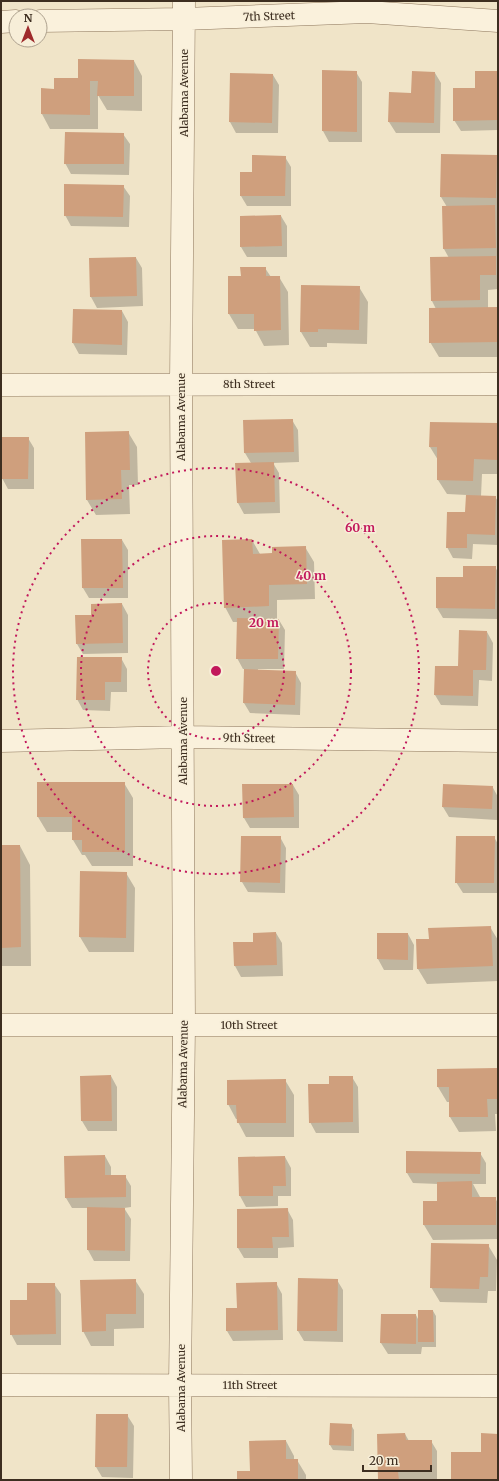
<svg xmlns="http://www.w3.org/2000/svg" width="499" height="1481" viewBox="0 0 499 1481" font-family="Merriweather,serif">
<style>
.shadow{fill:#0003}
.building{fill:#cf9f7d}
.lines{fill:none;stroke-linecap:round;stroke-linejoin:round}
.minor-casing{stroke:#8d765c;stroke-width:23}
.tertiary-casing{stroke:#8d765c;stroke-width:23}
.minor{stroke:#faf1dc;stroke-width:22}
.tertiary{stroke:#faf1dc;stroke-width:22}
.ring{fill:none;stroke:#c2185b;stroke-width:2;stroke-dasharray:2 4}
.labels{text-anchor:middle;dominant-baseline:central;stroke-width:3;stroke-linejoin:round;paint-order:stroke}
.street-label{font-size:11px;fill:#3d2e20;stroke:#f7eed8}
.centre{fill:#c2185b;stroke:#f7eed8;stroke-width:2}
.ring-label{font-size:12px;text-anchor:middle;font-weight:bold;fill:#c2185b;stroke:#f7eed8;stroke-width:3;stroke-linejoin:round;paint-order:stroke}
</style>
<rect width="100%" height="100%" fill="#f0e4c8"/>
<path class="shadow" d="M134,61L142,76V111L107,110L98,95V129H50L42,114L55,90L79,79Z
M323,71L356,72L362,82V142H329L323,131Z
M498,72V130L461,131L454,120L476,89Z
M435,73L441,83L440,133H396L389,122L390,93L412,94Z
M231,74L273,75L279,85L278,133H236L230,122Z
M123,134L130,144L129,175L71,174L65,163Z
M496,156L498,158V289L488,290V309L498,308V357H439L430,342L436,309L432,301L449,258L444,249L443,207H447L441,197Z
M285,157L291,167V206H247L241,196L253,173Z
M123,186L130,196L129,227L71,226L65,215Z
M281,216L287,226V257H247L241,247Z
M136,258L142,268L143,306L97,308L91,297L90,259Z
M265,268L271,277H279L288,292L289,345L264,346L255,329H238L229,314L242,277Z
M359,287L368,302L367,344L327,343V347H310L301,332Z
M74,310L122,311L128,322L127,355L79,354L73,343Z
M292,420L298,430L299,462L273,463L279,473L280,513L244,514L238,503L236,464L251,463L245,453Z
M498,424V474H482L481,496L495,497L498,501V545L473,544L472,559L453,558L447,547L466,513L467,495L447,494L438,480V460L430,447Z
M128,432L137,447L138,485H129L130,514L96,515L87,500Z
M28,438L34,448V489H8L2,478Z
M122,540L128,550V598H89L83,588Z
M252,540L260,554H273L305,547L314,562L315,599L277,600V620H279L285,630L284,669H258V671L295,672L301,683L300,715L250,713L244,703L245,669H243L237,658V622H233L225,607Z
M495,567L498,572V619L443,618L437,608V578H464Z
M122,604L128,615V653L83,654L77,644L76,616H92Z
M487,632L493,643L492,681L479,680L478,706L441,705L435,695L459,667Z
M121,658L127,669V692H111L110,711L83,710L77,699Z
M38,783H124L133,798V866H92L85,855H82L73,840V832H47L38,817Z
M293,785L299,795V828H250L244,818Z
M492,786L498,797L497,820L449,817L443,807Z
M280,837L286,848L285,893L248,892L242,882Z
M494,837L498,844V893H463L456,882Z
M1,846H20L30,865L31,966H1Z
M126,873L135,888L134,952H89L80,937Z
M490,927L498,940V981L427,984L418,969L417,940H430Z
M276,933L282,943L283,976L241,977L235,966L234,943H254Z
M378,934H408L414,945L413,970H384L378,959Z
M496,1069L498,1072V1114H495L496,1131L459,1132L450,1117V1102H447L438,1087Z
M111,1076L117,1087V1131H88L82,1121Z
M352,1077L358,1087L359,1133H316L310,1122L330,1085Z
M285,1080L294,1095V1137H246L238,1122L237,1119H236L228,1104Z
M480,1153L486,1163V1184H473L480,1197L495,1198L498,1203V1239L433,1240L424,1225L438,1202V1184L413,1183L407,1173Z
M105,1156L111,1167V1176H125L131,1186V1207L124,1208L131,1219L130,1261H94L88,1250V1208H72L66,1198Z
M285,1157L291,1168V1196H278V1206L246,1207L240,1196L239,1158Z
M287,1209L293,1220L294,1247L278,1248V1258H244L238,1248Z
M488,1245L497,1260L496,1291H488L487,1303L440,1302L431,1287Z
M135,1280L144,1294V1328L114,1329V1346H91L83,1331Z
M337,1280L343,1290V1342L304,1341L298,1331Z
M276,1283L282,1294L283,1340L233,1341L227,1331L238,1309Z
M54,1284L61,1294V1345H17L11,1334L28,1301Z
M433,1311L436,1316V1347H422L421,1354H388L381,1343L382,1315H416L419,1321Z
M127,1415L134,1426L133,1478L102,1477L96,1467Z
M351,1425L354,1430V1451L333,1450L330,1445Z
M405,1434L409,1441H431L437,1451V1480H379Z
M286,1441L294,1456V1460H297L306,1475V1480H238L251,1472Z"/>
<path class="building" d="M78,59L134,60V96H97L98,81H90V115L41,114V88L54,89V78H78Z
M322,70L357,71V132L322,131Z
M412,71L435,72L434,123L388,122L389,92L411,93Z
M475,71H498V120L453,121V88H475Z
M230,73L273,74L272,123L229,122Z
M65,132L124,133V164H64Z
M441,154L497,155L496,198L440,197Z
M252,155L286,156L285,196H240V172H252Z
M64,184L124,185L123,217L64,216Z
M495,205L496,248L443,249L442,206Z
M281,215L282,246L240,247V216Z
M496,256V275H480V300L431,301L430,257Z
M136,257L137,296L90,297L89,258Z
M240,267H266V276H280L281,330L254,331V314H228V276H241Z
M301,285L360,286L359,330L318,329V332H300Z
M498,307V342L429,343V308Z
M73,309L122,310V345L72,343Z
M293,419L294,452L244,453L243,420Z
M430,422L498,423V460L474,459L473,481L437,480V447H429Z
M129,431L130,470H121L122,499L86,500L85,432Z
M1,437H29L28,479H1Z
M274,462L275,502L237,503L235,463Z
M466,495L496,496L495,535L467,534V548H446L447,512H465Z
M81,539H122L123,588H82Z
M252,539L253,554L272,553V547L306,546L307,584L269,585V606L224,608L222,540Z
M463,566H496L495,609L436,608V577H463Z
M122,603L123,643L76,644L75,615H91V604Z
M237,618L279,619L278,659H236Z
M459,630L487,631L486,670H473V696L434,695L435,666H458Z
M77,657H122L121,682H105V700H76Z
M244,669L296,671L295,705L243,703Z
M37,782H125V852H82V840H72V817H37Z
M242,784H293L294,817L243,818Z
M443,784L493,786L492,809L442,807Z
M241,836H281L280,883L240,882Z
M456,836H495L494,883H455Z
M1,845H20L21,947L1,948Z
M80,871L127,872L126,938L79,937Z
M491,926L493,966L417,969L416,939H429L428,928Z
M276,932L277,965L234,966L233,942H253V933Z
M377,933H408V960L377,959Z
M497,1068V1099H487L488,1117H449V1087H437V1069Z
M111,1075L112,1121H81L80,1076Z
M329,1076H353V1122L309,1123L308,1084H329Z
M286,1079V1123H237L236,1105H227V1080Z
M406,1151L481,1152L480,1174L406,1173Z
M105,1155V1175H126V1197L65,1198L64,1156Z
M285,1156L286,1186H273V1196H239L238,1157Z
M472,1181V1197H496V1225H423V1201H437V1182Z
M87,1207L125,1208V1251L87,1250Z
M288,1208L289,1237H272L273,1248H237V1209Z
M431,1243L489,1244L488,1277H480L479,1289L430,1288Z
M298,1278L338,1279L337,1331H297Z
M136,1279V1314H106V1331L82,1332L80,1280Z
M277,1282L278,1330L226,1331V1308H237L236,1283Z
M27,1283H55L56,1334L10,1335V1300H27Z
M418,1310H433L434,1342H418Z
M381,1314H416V1344L380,1343Z
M96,1414H128L127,1467H95Z
M330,1423L352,1424L351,1446L329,1445Z
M405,1433L406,1440H432V1472H398L399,1480H378L377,1434Z
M481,1433L498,1434V1480H451V1452H481Z
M286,1440V1459H298V1480H237V1471H250L249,1441Z"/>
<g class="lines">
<g class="minor-casing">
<path id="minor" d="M40,21L184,19L367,12L498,21
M1,22L16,21
M1,385L498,384
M1,741L183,737L498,741
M1,1385L498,1386
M181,1480L180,1385L184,1025L181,384L184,1"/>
</g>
<g class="tertiary-casing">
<path id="tertiary" d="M1,1025H498"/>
</g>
<use href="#minor" class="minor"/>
<use href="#tertiary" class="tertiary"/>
</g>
<g class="ring">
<circle cx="216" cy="671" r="68"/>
<circle cx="216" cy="671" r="135"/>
<circle cx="216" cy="671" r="203"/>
</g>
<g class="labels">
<g class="street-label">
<text transform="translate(269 16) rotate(-2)">7th Street</text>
<text transform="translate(184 93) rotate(-90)">Alabama Avenue</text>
<text x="249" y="384">8th Street</text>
<text transform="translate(181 417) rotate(-90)">Alabama Avenue</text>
<text transform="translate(249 738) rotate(1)">9th Street</text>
<text transform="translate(183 741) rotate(-90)">Alabama Avenue</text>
<text x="249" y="1025">10th Street</text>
<text transform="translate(183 1064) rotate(-89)">Alabama Avenue</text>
<text x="250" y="1385">11th Street</text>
<text transform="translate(181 1388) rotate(-90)">Alabama Avenue</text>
</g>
</g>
<circle cx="216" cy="671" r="6" class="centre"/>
<g class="ring-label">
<text x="360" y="532">60 m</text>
<text x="311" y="580">40 m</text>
<text x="264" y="627">20 m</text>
</g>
<rect width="499" height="1481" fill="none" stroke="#3d2e20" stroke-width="4"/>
<g transform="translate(28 28)"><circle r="19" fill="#f7eed8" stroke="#ada18e"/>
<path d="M0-3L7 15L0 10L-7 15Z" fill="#9e2a2b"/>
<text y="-6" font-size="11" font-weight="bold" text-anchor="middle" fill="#3d2e20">N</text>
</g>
<path d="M363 1465v6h68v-6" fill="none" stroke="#3d2e20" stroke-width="2"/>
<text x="369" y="1465" font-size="12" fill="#3d2e20" stroke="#f7eed8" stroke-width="3" paint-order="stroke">20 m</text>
</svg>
